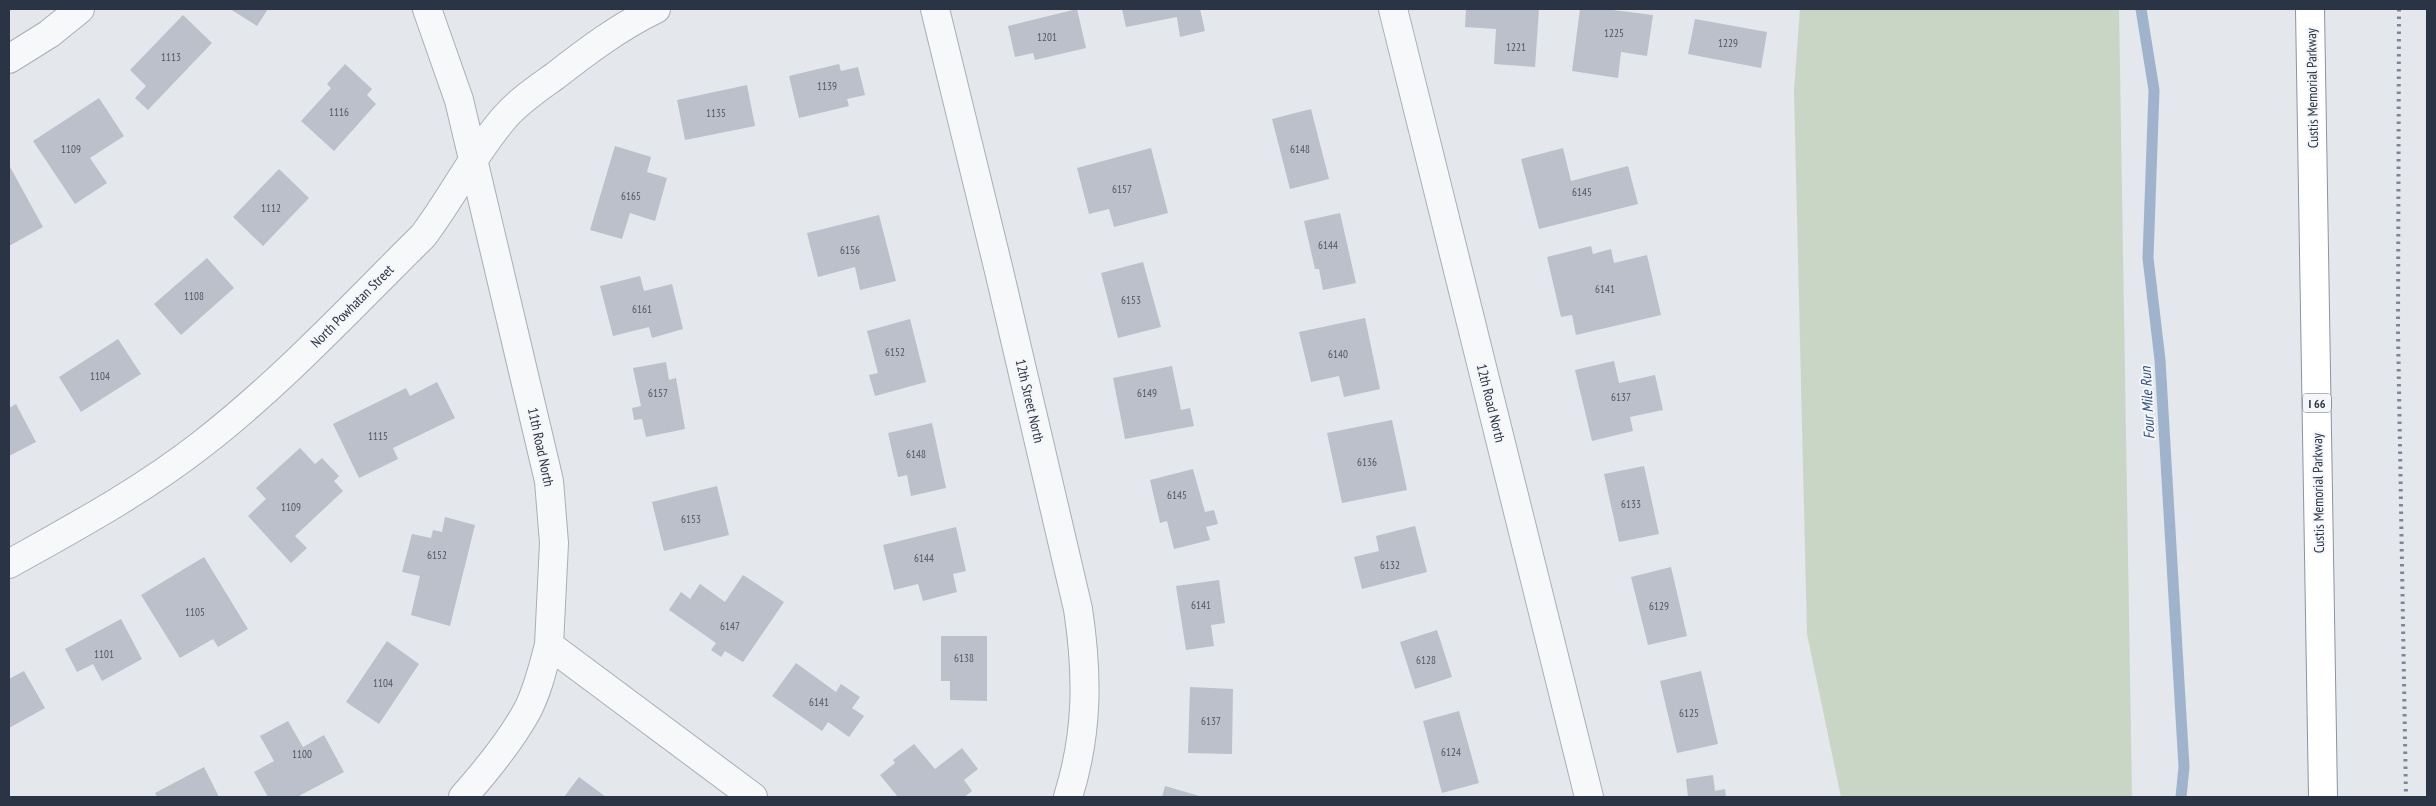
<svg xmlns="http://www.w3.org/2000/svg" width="2436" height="806" viewBox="0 0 2436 806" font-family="'PT Sans Narrow',sans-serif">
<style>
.green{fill:#c9d6c5}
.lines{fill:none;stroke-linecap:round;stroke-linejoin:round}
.stream{stroke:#9fb4cc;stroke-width:11}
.building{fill:#bbc0ca}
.minor-casing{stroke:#a9aeb7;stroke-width:30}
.highway-casing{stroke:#8b94a3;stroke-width:30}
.minor{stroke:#f7f8fa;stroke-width:28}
.highway{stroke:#fff;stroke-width:28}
.rail{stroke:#7d8696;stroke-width:4;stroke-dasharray:2.5 5;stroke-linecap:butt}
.labels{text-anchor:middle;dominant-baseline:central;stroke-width:4;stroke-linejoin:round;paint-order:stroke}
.number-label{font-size:11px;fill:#4f5766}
.shield{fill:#f4f6f9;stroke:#676e7b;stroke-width:1}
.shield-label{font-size:12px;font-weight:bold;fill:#2b3445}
.street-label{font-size:14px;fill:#2b3445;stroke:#f4f6f9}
.water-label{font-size:15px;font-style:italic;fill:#34527a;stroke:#f4f6f9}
</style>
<rect width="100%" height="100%" fill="#e4e7ec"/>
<path class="green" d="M1800,9H2119L2132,797H1841L1807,634L1794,91Z"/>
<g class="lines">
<path class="stream" d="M2141,9L2154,90L2148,258L2160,360L2184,767L2181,797"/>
</g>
<path class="building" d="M230,9H268L257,26Z
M1077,9L1086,48L1035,60L1033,53L1015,57L1008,26Z
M1122,9H1200L1205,31L1180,37L1177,17L1126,27Z
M1466,9H1539L1535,67L1494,64L1496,29L1465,27Z
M1580,9H1605L1653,15L1647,56L1621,52L1618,78L1572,71Z
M183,15L212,43L148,110L135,98L146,86L130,70Z
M1695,19L1767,32L1761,68L1688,54Z
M345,64L372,89L367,95L376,104L334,151L301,121L331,88L327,84Z
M839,64L841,71L858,67L865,95L847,99L849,106L799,118L789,76Z
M747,85L755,126L685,140L677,100Z
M99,98L124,136L90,158L107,183L75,204L33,141Z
M1311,109L1329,179L1290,189L1272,119Z
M615,146L651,157L647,172L667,178L655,221L630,213L622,239L590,230Z
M1151,148L1168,213L1114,227L1109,209L1089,214L1077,168Z
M1563,148L1571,181L1628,166L1638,204L1539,229L1521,159Z
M9,165L43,227L9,246Z
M279,169L309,198L263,246L233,217Z
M1340,213L1356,283L1323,290L1319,269H1315L1304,221Z
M879,215L896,281L860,290L855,267L818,277L807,233Z
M1591,246L1593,254L1611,249L1614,263L1647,255L1661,315L1576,335L1572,315L1561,317L1547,257Z
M207,258L234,288L181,335L154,304Z
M1143,262L1161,327L1118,338L1101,273Z
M640,276L644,291L672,284L683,329L652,338L649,327L613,336L600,286Z
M1365,318L1380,389L1344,397L1339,376L1311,382L1299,332Z
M910,319L926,382L875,396L869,375L878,373L867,331Z
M118,339L141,374L81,412L59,377Z
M1614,361L1619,383L1655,375L1663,410L1630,417L1633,431L1592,441L1575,370Z
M666,362L669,380L676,378L685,429L646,437L642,419L634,420L632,408L641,406L633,368Z
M1172,366L1181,410L1190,408L1194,426L1125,439L1113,378Z
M437,382L455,418L393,448L398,459L359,478L333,424L406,388L410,396Z
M16,404L36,442L9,456V408Z
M1392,420L1407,490L1342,503L1327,433Z
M932,423L946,488L911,496L907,475L898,477L888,433Z
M300,448L315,464L322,458L339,476L334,481L343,491L295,536L307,548L291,563L248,516L266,499L256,488Z
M1644,466L1659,534L1619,542L1604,474Z
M1193,469L1205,512L1214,510L1218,524L1206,527L1210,540L1174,549L1167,521L1160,523L1150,480Z
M717,486L729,535L664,551L652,502Z
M445,517L475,525L450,626L411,615L420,576L402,572L412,534L431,538L433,530L442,532Z
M1415,526L1427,572L1362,589L1354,557L1379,551L1376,536Z
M956,527L966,571L953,574L957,592L923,601L918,584L894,590L883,545Z
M204,557L248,629L218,647L213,639L180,658L141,595Z
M1671,567L1687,636L1648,645L1631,577Z
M743,575L784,602L743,662L725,651L721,657L711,650L716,643L669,610L681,592L690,599L700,584L725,602Z
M1219,580L1225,623L1211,625L1214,646L1186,650L1176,586Z
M121,619L142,659L102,681L93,664L77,672L65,649Z
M1437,630L1452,677L1415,689L1400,642Z
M941,636H987V701L950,700V681H941Z
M387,641L419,664L379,724L346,702Z
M796,663L836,692L841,684L860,697L852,708L864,716L849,737L828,722L822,731L772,696Z
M24,671L45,708L9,728V679Z
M1701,671L1718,744L1677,753L1660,681Z
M1190,687L1233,689L1232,754L1188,753Z
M1459,711L1479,783L1442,793L1423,721Z
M288,721L303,747L324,735L344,772L297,797H268L254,772L274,761L260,736Z
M914,744L935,769L962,748L978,769L964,780L972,791L964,797H898L880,775L895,763L893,760Z
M204,767L219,797H157L155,793Z
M1713,775L1715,791L1725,789L1726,797H1688L1686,779Z
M579,777L606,797H564Z
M1165,786L1203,797H1162Z"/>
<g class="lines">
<g class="minor-casing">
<path id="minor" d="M427,9L459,100L549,481L554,543L549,645L753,797
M935,9L999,271L1078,609C1088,675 1088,733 1068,797
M1393,9L1589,797
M9,59L49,34L80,9
M9,564C75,527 142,491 202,444C282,382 351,307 423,236C452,198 473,154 505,117C519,101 537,89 555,76C587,51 619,27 656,9
M463,797C486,771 510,742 527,711C538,690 543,667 549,645"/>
</g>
<g class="highway-casing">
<path id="highway" d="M2310,9L2323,797"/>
</g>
<use href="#minor" class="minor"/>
<use href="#highway" class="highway"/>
<path class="rail" d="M2399,9L2398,331L2406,797"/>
</g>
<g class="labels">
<g class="number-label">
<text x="1614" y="33">1225</text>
<text x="1047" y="37">1201</text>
<text x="1728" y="43">1229</text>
<text x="1516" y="47">1221</text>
<text x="171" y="57">1113</text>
<text x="827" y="86">1139</text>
<text x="339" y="112">1116</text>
<text x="716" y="113">1135</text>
<text x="71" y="149">1109</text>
<text x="1300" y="149">6148</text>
<text x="1122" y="189">6157</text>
<text x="1582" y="192">6145</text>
<text x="631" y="196">6165</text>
<text x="271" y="208">1112</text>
<text x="1328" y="245">6144</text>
<text x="850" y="250">6156</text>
<text x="1605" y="289">6141</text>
<text x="194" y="296">1108</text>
<text x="1131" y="300">6153</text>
<text x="642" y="309">6161</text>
<text x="895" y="352">6152</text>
<text x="1338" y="354">6140</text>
<text x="100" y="376">1104</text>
<text x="658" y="393">6157</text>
<text x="1147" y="393">6149</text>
<text x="1621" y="397">6137</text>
<text x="378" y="436">1115</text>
<text x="916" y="454">6148</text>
<text x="1367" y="462">6136</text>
<text x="1177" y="495">6145</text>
<text x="1631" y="504">6133</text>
<text x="291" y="507">1109</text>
<text x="691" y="519">6153</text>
<text x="437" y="555">6152</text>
<text x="924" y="558">6144</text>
<text x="1390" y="565">6132</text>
<text x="1201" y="605">6141</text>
<text x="1659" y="606">6129</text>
<text x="195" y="612">1105</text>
<text x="730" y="626">6147</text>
<text x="104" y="654">1101</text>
<text x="964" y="658">6138</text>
<text x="1426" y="660">6128</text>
<text x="383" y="683">1104</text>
<text x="819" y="702">6141</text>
<text x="1689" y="713">6125</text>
<text x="1211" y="721">6137</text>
<text x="1451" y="752">6124</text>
<text x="302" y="754">1100</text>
</g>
<rect class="shield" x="2303" y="393.5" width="28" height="19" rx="4"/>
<g class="shield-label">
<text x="2317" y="403">I 66</text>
</g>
<g class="street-label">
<text transform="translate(2312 88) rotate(-91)">Custis Memorial Parkway</text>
<text transform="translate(352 306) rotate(-45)">North Powhatan Street</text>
<text transform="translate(1030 401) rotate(77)">12th Street North</text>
<text transform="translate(1491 403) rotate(76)">12th Road North</text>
<text transform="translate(541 447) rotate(78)">11th Road North</text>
<text transform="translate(2318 493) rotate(-91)">Custis Memorial Parkway</text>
</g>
<g class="water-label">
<text transform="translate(2147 403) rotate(-93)">Four Mile Run</text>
</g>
</g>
<rect width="2436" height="806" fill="none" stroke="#2b3445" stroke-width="20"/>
</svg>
